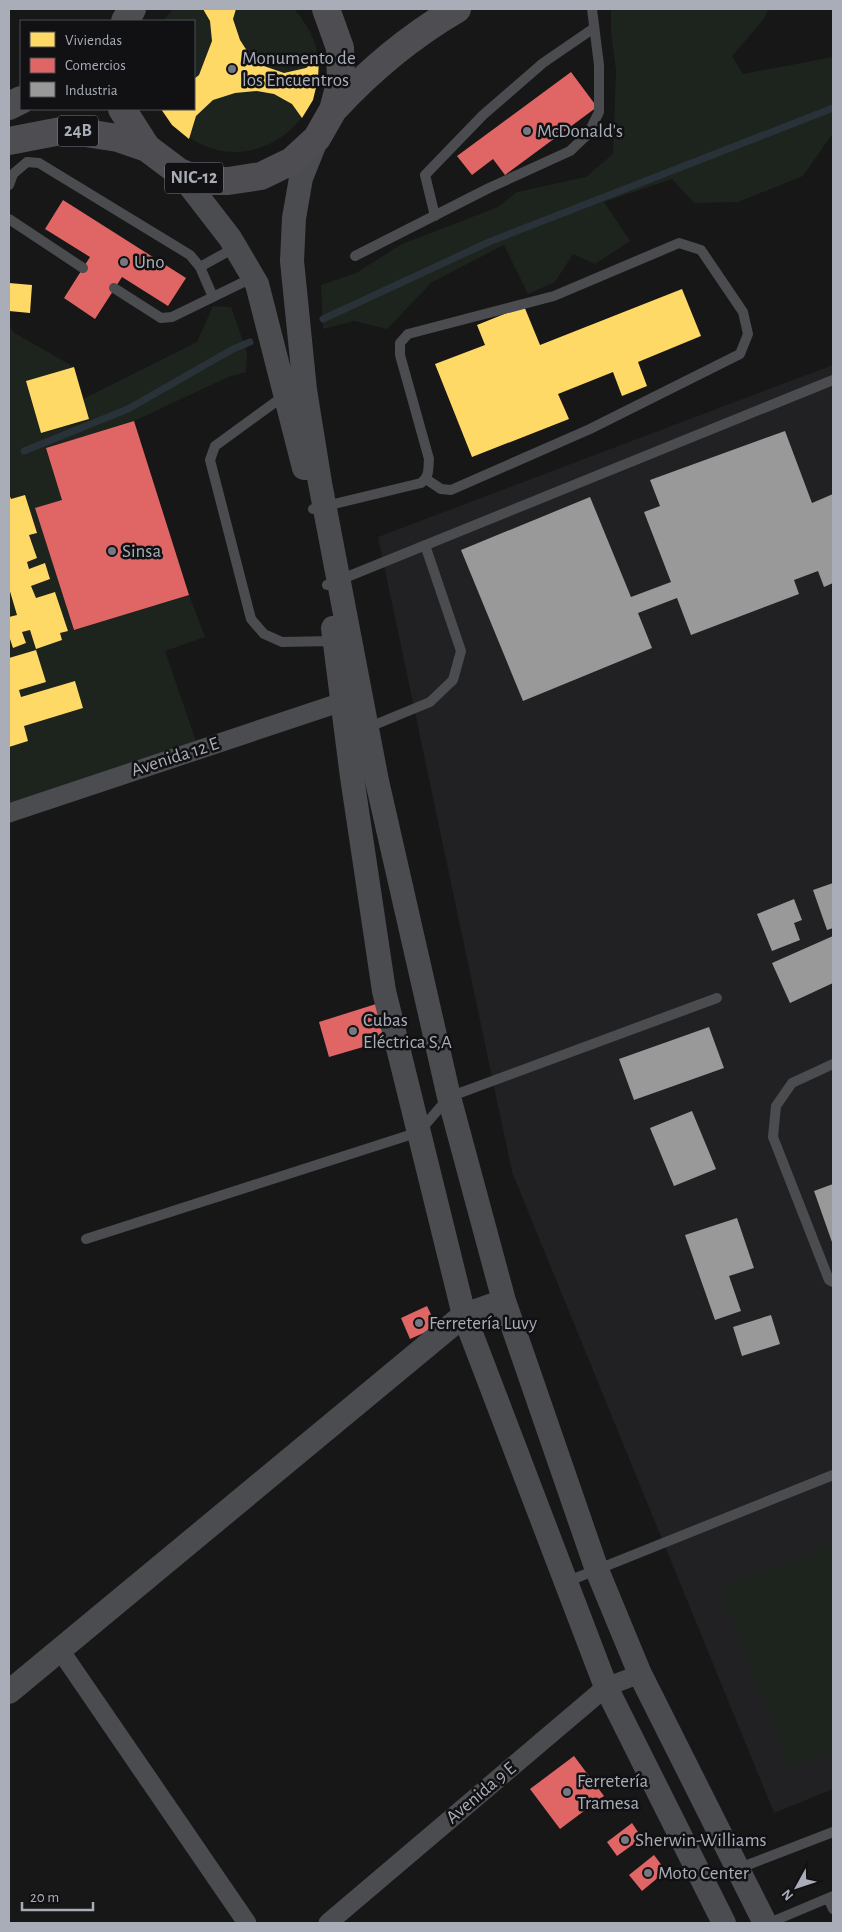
<svg xmlns="http://www.w3.org/2000/svg" width="842" height="1932" viewBox="0 0 842 1932" font-family="'Alegreya Sans',sans-serif">
<style>
.built{fill:#212123}
.green{fill:#1d241e}
.homes{fill:#ffd966}
.shops{fill:#e06666}
.industry{fill:#999}
.lines{fill:none;stroke-linecap:round;stroke-linejoin:round}
.stream{stroke:#2a3239;stroke-width:7}
.service{stroke:#4b4c50;stroke-width:10}
.minor{stroke:#4b4c50;stroke-width:19}
.tertiary{stroke:#4b4c50;stroke-width:24}
.trunk{stroke:#4e4e52;stroke-width:28}
.poi-dot{fill:#757880;stroke:#111113;stroke-width:2}
.labels{text-anchor:middle;dominant-baseline:central;stroke-width:5;stroke-linejoin:round;paint-order:stroke}
.shield{fill:#111113;stroke:#7b7e86;stroke-width:1}
.shield-label{font-size:18px;font-weight:bold;fill:#a8adb8}
.poi-label{font-size:19px;fill:#a8adb8;stroke:#111113;text-anchor:start}
.street-label{font-size:19px;fill:#a8adb8;stroke:#111113}
</style>
<rect width="100%" height="100%" fill="#171717"/>
<path class="built" d="M833,365V1789L774,1813L512,1172L378,537Z"/>
<path class="green" d="M173,9H294C375,98 239,217 161,109H194V21H163Z
M611,9H769L763,20L732,56L743,74L833,57V133L803,176L738,202L694,203L672,179L604,202L630,241L595,264L573,254L555,282L528,294L504,245L432,282L387,329L354,321L323,329L321,285L356,273L402,244L498,207L517,192L586,177L613,154L616,70L611,33Z
M213,306L231,307L247,353L246,372L228,377L134,421L46,448L62,500L35,509L74,630L189,595L205,637L165,651L200,753L9,814V747L28,741L24,726L83,708L75,681L21,697L19,690L36,650L9,658V636L13,647L26,643L22,632L30,630L36,648L60,633L68,630L55,592L36,598L31,586L50,579L45,564L29,569L27,562L37,558L29,535L36,533L25,496L11,499L9,492V324L13,332L74,367L26,381L42,433L89,420L83,399L197,342Z
M9,588L17,615L9,617Z
M833,1545V1752L791,1768L720,1589Z"/>
<path class="homes" d="M203,9H236L233,19L240,40L249,54L261,65L284,73L306,68L319,58L318,79L313,100L302,118L292,104L274,94L257,91L235,93L213,100L196,116L189,139L172,125L161,109H194V79L199,75L212,41L210,21Z
M9,283L32,285L30,313L9,311Z
M682,289L701,336L638,362L647,386L622,396L613,372L558,394L569,419L472,457L435,364L485,345L477,325L524,306L540,345Z
M74,367L89,419L41,433L26,381Z
M9,494L11,499L25,495L37,533L29,535L37,558L27,562L29,569L45,563L50,579L31,586L36,598L55,592L68,631L60,633L62,640L36,649L30,630L22,632L26,643L13,648L9,636V617L17,615L9,588Z
M36,650L46,682L19,690L21,697L75,681L83,708L24,726L28,741L9,747V658Z"/>
<path class="shops" d="M571,72L597,107L505,175L493,159L472,175L457,156Z
M63,200L186,278L168,306L122,277L95,319L64,298L90,257L45,229Z
M134,421L189,595L74,630L35,508L62,500L46,448Z
M376,1004L387,1040L329,1057L319,1022Z
M427,1306L437,1327L410,1339L401,1318Z
M574,1756L604,1796L560,1829L530,1789Z
M632,1823L642,1838L617,1856L607,1842Z
M654,1855L666,1871L642,1891L629,1875Z"/>
<path class="industry" d="M785,431L812,503L833,494V583L824,587L818,571L794,580L799,594L691,635L677,598L638,613L652,648L523,701L461,550L590,497L631,597L671,582L644,512L660,506L650,480Z
M833,883V928L827,930L813,890Z
M794,899L802,920L794,923L800,940L772,951L757,914Z
M833,936V983L790,1003L772,963Z
M709,1027L724,1068L634,1100L619,1059Z
M692,1111L716,1169L674,1186L650,1128Z
M833,1184V1245L814,1191Z
M737,1218L754,1268L729,1276L741,1311L715,1320L685,1235Z
M771,1315L780,1344L742,1356L733,1327Z"/>
<g class="lines">
<path class="stream" d="M323,319L489,242L833,108
M24,451L128,409L233,349L250,342"/>
<path class="service" d="M9,185L13,174L27,162L39,163L190,255L200,267L213,297
M435,216L425,175L483,115L543,63L594,28
M9,219L83,268
M355,256L489,188L570,151L588,134L599,112V65L592,9
M200,267L236,247
M114,288L161,318L172,317L254,277
M285,395L215,446L210,460L251,619L264,634L282,642L334,641
M313,509L421,483C430,476 428,469 429,459L400,355V343L408,334L554,296L679,243L701,250L743,312L748,334L740,354L590,429L451,490L441,489L426,479
M327,585L833,380
M367,728L430,702L453,680L461,651L425,545
M833,1064L792,1083L776,1106L773,1137L829,1280L833,1282
M86,1239L419,1132L449,1097L717,998
M566,1582L833,1475
M737,1869L833,1832
M828,1898L833,1909
M769,1923L833,1896"/>
<path class="minor" d="M9,813L354,698
M60,1650L247,1923
M328,1923L606,1687L640,1674"/>
<path class="tertiary" d="M317,138L301,178L294,218L292,261L305,390L320,483L377,781L449,1097L504,1301L597,1570L640,1674L765,1923
M179,172L230,238L257,284L304,468
M333,628L352,777L384,991L464,1315L606,1687L724,1923
M9,1692L464,1315L504,1301"/>
<path class="trunk" d="M125,21L132,9
M9,106L21,100
M122,109L147,148L179,172L201,181H228L261,176L292,161L317,138L333,110L341,80L340,48L326,9
M334,109C370,70 411,36 457,9
M9,141L66,130L118,138L147,148"/>
</g>
<g class="poi-dot">
<circle cx="232" cy="69" r="5"/>
<circle cx="527" cy="131" r="5"/>
<circle cx="124" cy="262" r="5"/>
<circle cx="112" cy="551" r="5"/>
<circle cx="353" cy="1031" r="5"/>
<circle cx="419" cy="1323" r="5"/>
<circle cx="567" cy="1792" r="5"/>
<circle cx="625" cy="1840" r="5"/>
<circle cx="648" cy="1873" r="5"/>
</g>
<g class="labels">
<g class="shield">
<rect x="58" y="115.5" width="40" height="31" rx="4"/>
<rect x="165" y="162.5" width="58" height="31" rx="4"/>
</g>
<g class="shield-label">
<text x="78" y="131">24B</text>
<text x="194" y="178">NIC-12</text>
</g>
<g class="poi-label">
<text x="242" y="58">Monumento de<tspan x="242" dy="22">los Encuentros</tspan></text>
<text x="537" y="131">McDonald's</text>
<text x="134" y="262">Uno</text>
<text x="122" y="551">Sinsa</text>
<text x="363" y="1020">Cubas<tspan x="363" dy="22">Eléctrica S,A</tspan></text>
<text x="429" y="1323">Ferretería Luvy</text>
<text x="577" y="1781">Ferretería<tspan x="577" dy="22">Tramesa</tspan></text>
<text x="635" y="1840">Sherwin-Williams</text>
<text x="658" y="1873">Moto Center</text>
</g>
<g class="street-label">
<text transform="translate(175 757) rotate(-18)">Avenida 12 E</text>
<text transform="translate(481 1793) rotate(-40)">Avenida 9 E</text>
</g>
</g>
<rect width="842" height="1932" fill="none" stroke="#a8adb8" stroke-width="20"/>
<rect x="20" y="20" width="175" height="90" fill="#111113" stroke="#4d4f55"/>
<rect x="30" y="32" width="25" height="15" fill="#ffd966" stroke="#4d4f55"/>
<text x="65" y="45" font-size="15" fill="#a8adb8">Viviendas</text>
<rect x="30" y="58" width="25" height="15" fill="#e06666" stroke="#4d4f55"/>
<text x="65" y="70" font-size="15" fill="#a8adb8">Comercios</text>
<rect x="30" y="82" width="25" height="15" fill="#999999" stroke="#4d4f55"/>
<text x="65" y="95" font-size="15" fill="#a8adb8">Industria</text>
<g transform="translate(797 1887) rotate(230)" stroke="#111113" stroke-width="4" paint-order="stroke">
<path d="M0-4L9 19L0 12L-9 19Z" fill="#a8adb8"/>
<text y="-8" font-size="14" font-weight="bold" text-anchor="middle" fill="#a8adb8">N</text>
</g>
<path d="M22 1902v8h71v-8" fill="none" stroke="#a8adb8" stroke-width="2.5"/>
<text x="30" y="1902" font-size="15" fill="#a8adb8" stroke="#111113" stroke-width="4" paint-order="stroke">20 m</text>
</svg>
